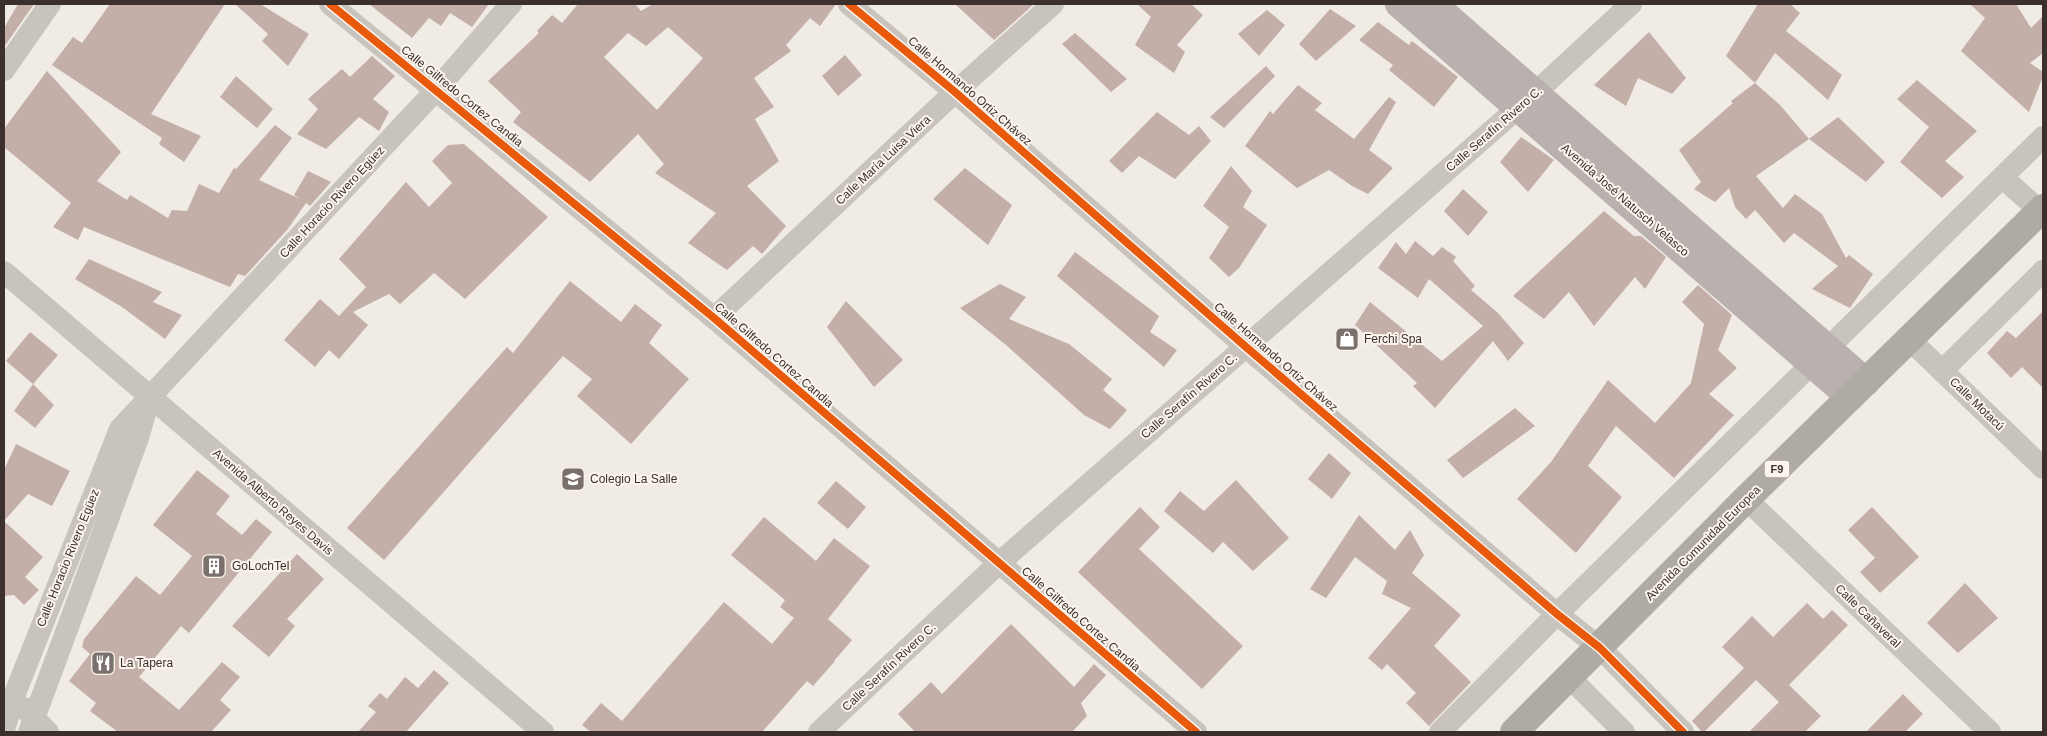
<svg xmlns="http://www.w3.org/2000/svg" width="2047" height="736" viewBox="0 0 2047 736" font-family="Helvetica,sans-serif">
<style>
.building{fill:#c3afa7;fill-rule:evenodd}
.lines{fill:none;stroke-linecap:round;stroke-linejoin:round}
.minor{stroke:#c9c3be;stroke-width:22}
.major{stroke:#b8b1ad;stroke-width:28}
.highway{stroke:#afaaa4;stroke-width:28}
.cycleway-casing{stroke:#fbf5ee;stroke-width:11}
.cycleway{stroke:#e8590c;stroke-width:8}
.labels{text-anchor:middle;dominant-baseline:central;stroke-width:4;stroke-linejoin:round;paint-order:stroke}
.shield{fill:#fbf5ee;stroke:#756b66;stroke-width:1}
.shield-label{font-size:11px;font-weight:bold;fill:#3b302b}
.street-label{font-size:12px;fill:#3b302b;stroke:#fbf5ee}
.poi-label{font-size:12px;fill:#3b302b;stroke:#fbf5ee;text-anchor:start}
</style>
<rect width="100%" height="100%" fill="#f0ebe5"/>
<path class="building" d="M18,4H34L4,47V28Z
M110,4H225L151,114L201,136L184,162L159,144L162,138L52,65L73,37L82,43Z
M235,4H260L309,34L288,66L262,41L268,34Z
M369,4H489L472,27L450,13L441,26L429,18L412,38Z
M578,4H635L641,11L653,4H836L820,26L810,18L786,45L791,51L754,78L774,107L755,119L779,161L747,186L786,226L762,254L753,246L727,270L688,243L716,213L655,173L664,164L638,134L590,182L513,122L521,112L488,81L539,33L537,31L552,15L562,23ZM668,27L703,58L657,110L604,57L628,33L646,46Z
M955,4H1034L994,40Z
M1137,4H1191L1203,15L1177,45L1185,52L1174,73L1135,45L1151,17Z
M1758,4H1790L1800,13L1786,31L1842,75L1828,100L1775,53L1755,83L1726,56Z
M1970,4H2016L2031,28L2043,16V53L2030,63L2043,72V76L2029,112L1961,51L1985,18Z
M1330,9L1356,26L1316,61L1299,44Z
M1267,10L1285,25L1259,56L1238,34Z
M1378,22L1409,45L1412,41L1458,77L1434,107L1389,70L1393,65L1359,40Z
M1649,32L1686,78L1672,94L1638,78L1626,106L1594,85Z
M1075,33L1127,79L1111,92L1062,44Z
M845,55L862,75L838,96L822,76Z
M372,56L395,76L373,99L389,112L379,131L359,117L326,149L297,134L318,109L308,99L342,69L350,77Z
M1266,66L1275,76L1224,128L1210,117Z
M47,71L121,152L97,181L127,200L130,195L168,218L172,210L187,211L199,184L219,193L234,168L236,169L275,125L292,138L259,180L300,199L294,195L308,171L331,182L310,206L306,203L287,230L245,276L238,274L230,287L84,227L78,240L53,227L71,203L4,147V129Z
M236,76L273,109L257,128L220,97Z
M1917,80L1977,131L1945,161L1964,177L1942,198L1900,162L1929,127L1897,99Z
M1755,83L1780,105L1809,139L1756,176L1783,208L1795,194L1822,214L1846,258L1849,255L1873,274L1850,308L1812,289L1838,266L1794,233L1784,243L1755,210L1746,219L1735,207L1729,188L1715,202L1694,189L1701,182L1679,150L1733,103L1731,101Z
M1298,85L1322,103L1315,110L1354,139L1389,97L1396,102L1369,150L1393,168L1368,194L1352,186L1329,170L1297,188L1245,146L1270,111L1273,114Z
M1157,112L1189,135L1199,126L1211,141L1175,179L1139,156L1122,173L1109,161Z
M1838,117L1885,162L1866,182L1809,139Z
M1521,137L1554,160L1528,192L1500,162Z
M464,144L548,217L465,299L434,273L400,304L389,294L353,312L368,325L339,359L329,350L315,367L284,340L320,299L339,316L366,287L339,259L406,182L429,207L452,183L432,161L448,145Z
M1231,166L1252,191L1243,207L1267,225L1239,268L1229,277L1209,258L1229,227L1203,206Z
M965,168L1012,205L988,245L933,199Z
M1463,189L1488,212L1468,236L1444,211Z
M1604,211L1634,236H1641L1666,257L1645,289L1635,277L1594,326L1569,292L1544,319L1513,296Z
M1415,241L1433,256L1442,247L1456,257L1453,261L1475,286L1471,290L1498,313L1524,343L1508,361L1493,341L1435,408L1413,386L1417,383L1355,325L1370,302L1442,361L1483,326L1429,279L1418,298L1378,268L1396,242L1406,254Z
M1075,252L1159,316L1150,332L1177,350L1164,367L1057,276Z
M89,259L162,292L153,302L182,315L165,339L122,307L75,279Z
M570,281L621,322L635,304L662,325L649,343L689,379L631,444L577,396L592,379L563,356L384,560L347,528L507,347L513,353Z
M1000,284L1026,297L1009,319L1069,344L1112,379L1103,390L1127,410L1110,429L1084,415L1006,345L960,308Z
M1698,285L1732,315L1718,350L1737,368L1709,394L1734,415L1674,478L1616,426L1588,466L1622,497L1576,553L1517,499L1551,462L1608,380L1655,423L1691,383L1704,324L1682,302Z
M846,301L903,360L874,387L827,327Z
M2043,311V388L2022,367L2011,378L1987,353L2007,331L2016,338Z
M30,332L58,355L33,384L6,361Z
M33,384L54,405L35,428L14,411Z
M1515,408L1535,426L1463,478L1447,460Z
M16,444L70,471L52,506L28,494L4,521L43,557L25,577L39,590L24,605L14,595L4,596V470Z
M1329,453L1351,473L1332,499L1308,479Z
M197,470L230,496L216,514L242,535L256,519L272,532L189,633L181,626L139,677L179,710L222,662L240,677L220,700L231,710L211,732H118L90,711L96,703L69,681L90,654L82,647L84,639L136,576L160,595L192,556L153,525Z
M1236,480L1289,538L1253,571L1223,542L1213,553L1164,511L1180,491L1204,511Z
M836,481L866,507L848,529L817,503Z
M1140,507L1160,527L1139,549L1243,646L1202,689L1078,572Z
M1872,507L1919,557L1880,593L1860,572L1875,558L1848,530Z
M1359,515L1395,550L1410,530L1424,555L1412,573L1461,615L1434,646L1471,682L1429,726L1406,703L1416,693L1387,664L1382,670L1368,658L1411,608L1382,594L1387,581L1355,557L1326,598L1310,589Z
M764,517L816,561L834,538L870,566L828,619L852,640L834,661H835L813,686L807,681L762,732H591L582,725L601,703L622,721L724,602L772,644L794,618L780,607L785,600L731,555Z
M297,554L324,579L287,619L295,626L269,657L232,626Z
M1965,583L1998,618L1958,653L1927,623Z
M1807,603L1823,619L1832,610L1848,625L1789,685L1821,716L1805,732H1749L1779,702L1756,680L1704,732H1702L1692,721L1744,668L1722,647L1752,616L1773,637Z
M1011,624L1074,687L1094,664L1106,675L1081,703L1087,716L1072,732H915L898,714L931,682L942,694Z
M434,670L449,683L406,732H358L376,712L368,706L380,693L387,699L405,677L418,688Z
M1903,694L1923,714L1905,732H1866Z"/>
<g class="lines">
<path class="minor" d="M330,4L714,318L1196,732
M849,4L955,92L1246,347L1557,614L1600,648L1683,732
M4,70L50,4
M2002,177L2040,211
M4,272L543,732
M714,318L955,92L1053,4
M1910,340L2043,468
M1942,371L2043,271
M1746,499L1990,732
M1570,678L1624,732
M24,708L48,732
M4,730L14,696L120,429L436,90L511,4
M29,732L138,438L148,403
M819,732L999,563L1535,93L1631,4
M1440,732L1557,614L2043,137"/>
<path class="major" d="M1399,4L1850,397
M1433,4L1866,382"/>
<path class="highway" d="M1514,732L1746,499L2043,208"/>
<g class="cycleway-casing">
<path id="cycleway" d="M330,4L714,318L1196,732
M849,4L955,92L1246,347L1557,614L1600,648L1683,732"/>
</g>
<use href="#cycleway" class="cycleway"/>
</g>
<defs>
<g id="shop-square" transform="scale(1.25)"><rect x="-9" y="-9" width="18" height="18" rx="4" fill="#7a716c" stroke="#fbf5ee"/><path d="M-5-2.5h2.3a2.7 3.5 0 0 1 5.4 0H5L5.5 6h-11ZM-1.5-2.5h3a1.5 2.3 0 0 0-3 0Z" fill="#fff"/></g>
<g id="school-square" transform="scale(1.25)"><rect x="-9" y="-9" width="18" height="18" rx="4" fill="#7a716c" stroke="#fbf5ee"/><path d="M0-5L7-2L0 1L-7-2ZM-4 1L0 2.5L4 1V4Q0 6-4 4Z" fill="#fff"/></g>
<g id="building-square" transform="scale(1.25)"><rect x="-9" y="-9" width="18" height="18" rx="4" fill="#7a716c" stroke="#fbf5ee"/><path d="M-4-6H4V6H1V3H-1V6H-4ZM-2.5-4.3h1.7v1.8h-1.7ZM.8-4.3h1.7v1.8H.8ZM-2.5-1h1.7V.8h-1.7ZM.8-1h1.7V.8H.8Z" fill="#fff"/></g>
<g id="restaurant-square" transform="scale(1.25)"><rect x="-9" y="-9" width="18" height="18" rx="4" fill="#7a716c" stroke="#fbf5ee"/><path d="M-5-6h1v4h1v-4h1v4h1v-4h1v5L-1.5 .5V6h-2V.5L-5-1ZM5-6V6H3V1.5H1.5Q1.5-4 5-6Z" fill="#fff"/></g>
</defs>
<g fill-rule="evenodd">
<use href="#shop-square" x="1347" y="339"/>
<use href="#school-square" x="573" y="479"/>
<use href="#building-square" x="214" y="566"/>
<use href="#restaurant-square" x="103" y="663"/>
</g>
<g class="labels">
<rect class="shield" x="1764.5" y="460.5" width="25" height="17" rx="4"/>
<g class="shield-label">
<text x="1777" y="469">F9</text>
</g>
<g class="street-label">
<text transform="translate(970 91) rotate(41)">Calle Hormando Ortiz Chávez</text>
<text transform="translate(462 96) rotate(39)">Calle Gilfredo Cortez Candia</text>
<text transform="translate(1494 129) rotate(-41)">Calle Serafín Rivero C.</text>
<text transform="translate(883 160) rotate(-43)">Calle María Luisa Viera</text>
<text transform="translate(1625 200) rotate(41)">Avenida José Natusch Velasco</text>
<text transform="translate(332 202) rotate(-47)">Calle Horacio Rivero Egüez</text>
<text transform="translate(774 355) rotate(41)">Calle Gilfredo Cortez Candia</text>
<text transform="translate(1276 357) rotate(41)">Calle Hormando Ortiz Chávez</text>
<text transform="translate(1189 396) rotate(-41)">Calle Serafín Rivero C.</text>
<text transform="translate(1977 404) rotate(44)">Calle Motacú</text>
<text transform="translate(273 502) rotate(41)">Avenida Alberto Reyes Davis</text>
<text transform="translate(1703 543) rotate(-45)">Avenida Comunidad Europea</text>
<text transform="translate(68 558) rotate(-68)">Calle Horacio Rivero Egüez</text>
<text transform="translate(1868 616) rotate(44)">Calle Cañaveral</text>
<text transform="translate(1081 619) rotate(41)">Calle Gilfredo Cortez Candia</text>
<text transform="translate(889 667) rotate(-43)">Calle Serafín Rivero C.</text>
</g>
<g class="poi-label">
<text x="1364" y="339">Ferchi Spa</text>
<text x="590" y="479">Colegio La Salle</text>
<text x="232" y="566">GoLochTel</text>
<text x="120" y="663">La Tapera</text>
</g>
</g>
<rect width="2047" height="736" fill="none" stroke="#3b302b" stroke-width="10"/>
</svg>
